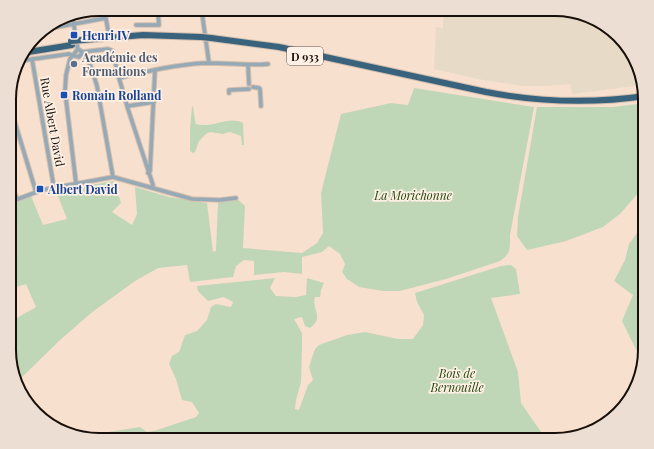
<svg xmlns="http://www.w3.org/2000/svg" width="654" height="449" viewBox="0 0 654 449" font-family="'Playfair Display',serif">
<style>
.industrial{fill:#e7dac6}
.green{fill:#c0d7b7}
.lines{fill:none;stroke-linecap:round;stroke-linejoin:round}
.street-casing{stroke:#d4bfae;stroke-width:5.5}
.highway-casing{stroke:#d4bfae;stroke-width:8}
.street{stroke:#96a9b6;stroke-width:3.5}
.highway{stroke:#39637d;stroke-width:6}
.highway-bridge-casing{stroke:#d4bfae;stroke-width:8;stroke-linecap:butt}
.highway-bridge{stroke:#39637d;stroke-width:6}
.transit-dot{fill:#1a4fb4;stroke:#fef0e4;stroke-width:1.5}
.service-dot{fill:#5c6f8a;stroke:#fef0e4;stroke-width:1.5}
.labels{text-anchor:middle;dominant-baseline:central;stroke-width:3.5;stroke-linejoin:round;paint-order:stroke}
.shield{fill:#fef0e4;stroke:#5c524b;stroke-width:1}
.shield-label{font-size:11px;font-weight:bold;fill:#170f09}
.transit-label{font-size:12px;font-weight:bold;fill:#164399;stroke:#fef0e4;text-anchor:start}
.service-label{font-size:12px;font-weight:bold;fill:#4e5e75;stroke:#fef0e4;text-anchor:start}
.street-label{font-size:12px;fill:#170f09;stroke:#fef0e4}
.park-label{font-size:12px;font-style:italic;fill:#254a12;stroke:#fef0e4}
.rim{fill:none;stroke:#170f09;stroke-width:2}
</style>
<rect width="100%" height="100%" fill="#f8e0ce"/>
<path class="industrial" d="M560,9L609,28L636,59L642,85L572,94L570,84L546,86H523L483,80L434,69L436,27L443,28V10Z"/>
<path class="green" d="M414,88L534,107L510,235C510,248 511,254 500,261L446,279L400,291H383L359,287L347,279L342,272L345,264L340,254L329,246L322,252L302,257V274L284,272L254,275V261L244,260L236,266L233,277L190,282L187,265L158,268L135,281L91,313L59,341L17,382L10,361V322L36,307L26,284L10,289V268L12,264V244H10V204L31,196L43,225L67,219L56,191L114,181L121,203L112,212L132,225L137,214L135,187L169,197L207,203L213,252L216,251L218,203L236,198L245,206L243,248L302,253L317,243L323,233L321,193L341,114L391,103L408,105Z
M645,103V185L621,213L603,227L566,241L527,250L517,236L518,217L537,107H613Z
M193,106L195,121L196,124C212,129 229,115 243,123L244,145H242L241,136L230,132L223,134L210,132L206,134L199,141L195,152L193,153L190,151V129L192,107Z
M645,206V310L639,326C645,338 647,349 642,362L622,321L633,295L614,281L625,260L629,244L637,233L643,219V210Z
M511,265L516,269L520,294L491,298L518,372L521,403L546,439L544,440H104L103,437L108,432L140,427L147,432L157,430L196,417L199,413L192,402L182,400L176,379L169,364L172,356L179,352L185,335L197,331L207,320L211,307L216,304L231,307L233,302L224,297L208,301L198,291L197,286L275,278L270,288L276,296L296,297L306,295L307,278L324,283L321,290L320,297H315C311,309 325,317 310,328L305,326L302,317L294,319L302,333V349L301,382L296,400L295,409L299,410L308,385L313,380L309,367L315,349L319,345L347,335L365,332L398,339H413L423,325L424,315L417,302L415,293L501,266Z"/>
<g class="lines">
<g class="street-casing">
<path id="street" d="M202,13L209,63
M72,14L78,50
M105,14L108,30
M136,25H159L158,13
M41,30L106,18
M82,52L108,49L113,51L117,71L128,109L153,185L152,188
M68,54L79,57L82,53L80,50H77C75,53 72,56 70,59L66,75L65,91L76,183
M82,55H85L91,67L97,86L113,177
M32,59L54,188
M19,61L69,54
M248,65L249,84
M119,78C148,71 178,64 207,63C228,63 248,66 268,64
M253,87L259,88L260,89L261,106
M229,93V90L249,89
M10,106L36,192
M128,106L154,102
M148,173L150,171L155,70
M10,182L17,199
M10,202L42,190L113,177L192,199L220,200L236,198"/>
</g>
<g class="highway-casing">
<path id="highway" d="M211,38L279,47L486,92C539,102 591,104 645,96
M83,40L143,35L201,37
M22,53L72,45"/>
</g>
<use href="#street" class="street"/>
<use href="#highway" class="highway"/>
<g class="highway-bridge-casing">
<path id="highway-bridge" d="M201,37L211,38
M71,41L83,40"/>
</g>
<use href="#highway-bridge" class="highway-bridge"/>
</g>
<g class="transit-dot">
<rect x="70" y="31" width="8" height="8" rx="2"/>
<rect x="60" y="91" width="8" height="8" rx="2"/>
<rect x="36" y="185" width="8" height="8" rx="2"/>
</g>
<circle class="service-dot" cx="74" cy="64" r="4"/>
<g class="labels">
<rect class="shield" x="287" y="47" width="36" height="18" rx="3"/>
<g class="shield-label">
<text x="305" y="56">D 933</text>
</g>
<g class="transit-label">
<text x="82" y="35">Henri IV</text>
<text x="72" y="95">Romain Rolland</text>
<text x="48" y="189">Albert David</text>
</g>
<g class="service-label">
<text x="82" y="57">Académie des<tspan x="82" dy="14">Formations</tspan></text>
</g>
<g class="street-label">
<text transform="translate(53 122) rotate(80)">Rue Albert David</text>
</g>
<g class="park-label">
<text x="413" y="195">La Morichonne</text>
<text x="457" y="373">Bois de<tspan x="457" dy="14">Bernouille</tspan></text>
</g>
</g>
<path d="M0 0H654V449H0ZM99 16H555A83 83 0 0 1 638 99V350A83 83 0 0 1 555 433H99A83 83 0 0 1 16 350V99A83 83 0 0 1 99 16Z" fill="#ecded2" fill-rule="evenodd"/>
<path class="rim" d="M99 16H555A83 83 0 0 1 638 99V350A83 83 0 0 1 555 433H99A83 83 0 0 1 16 350V99A83 83 0 0 1 99 16Z"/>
</svg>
